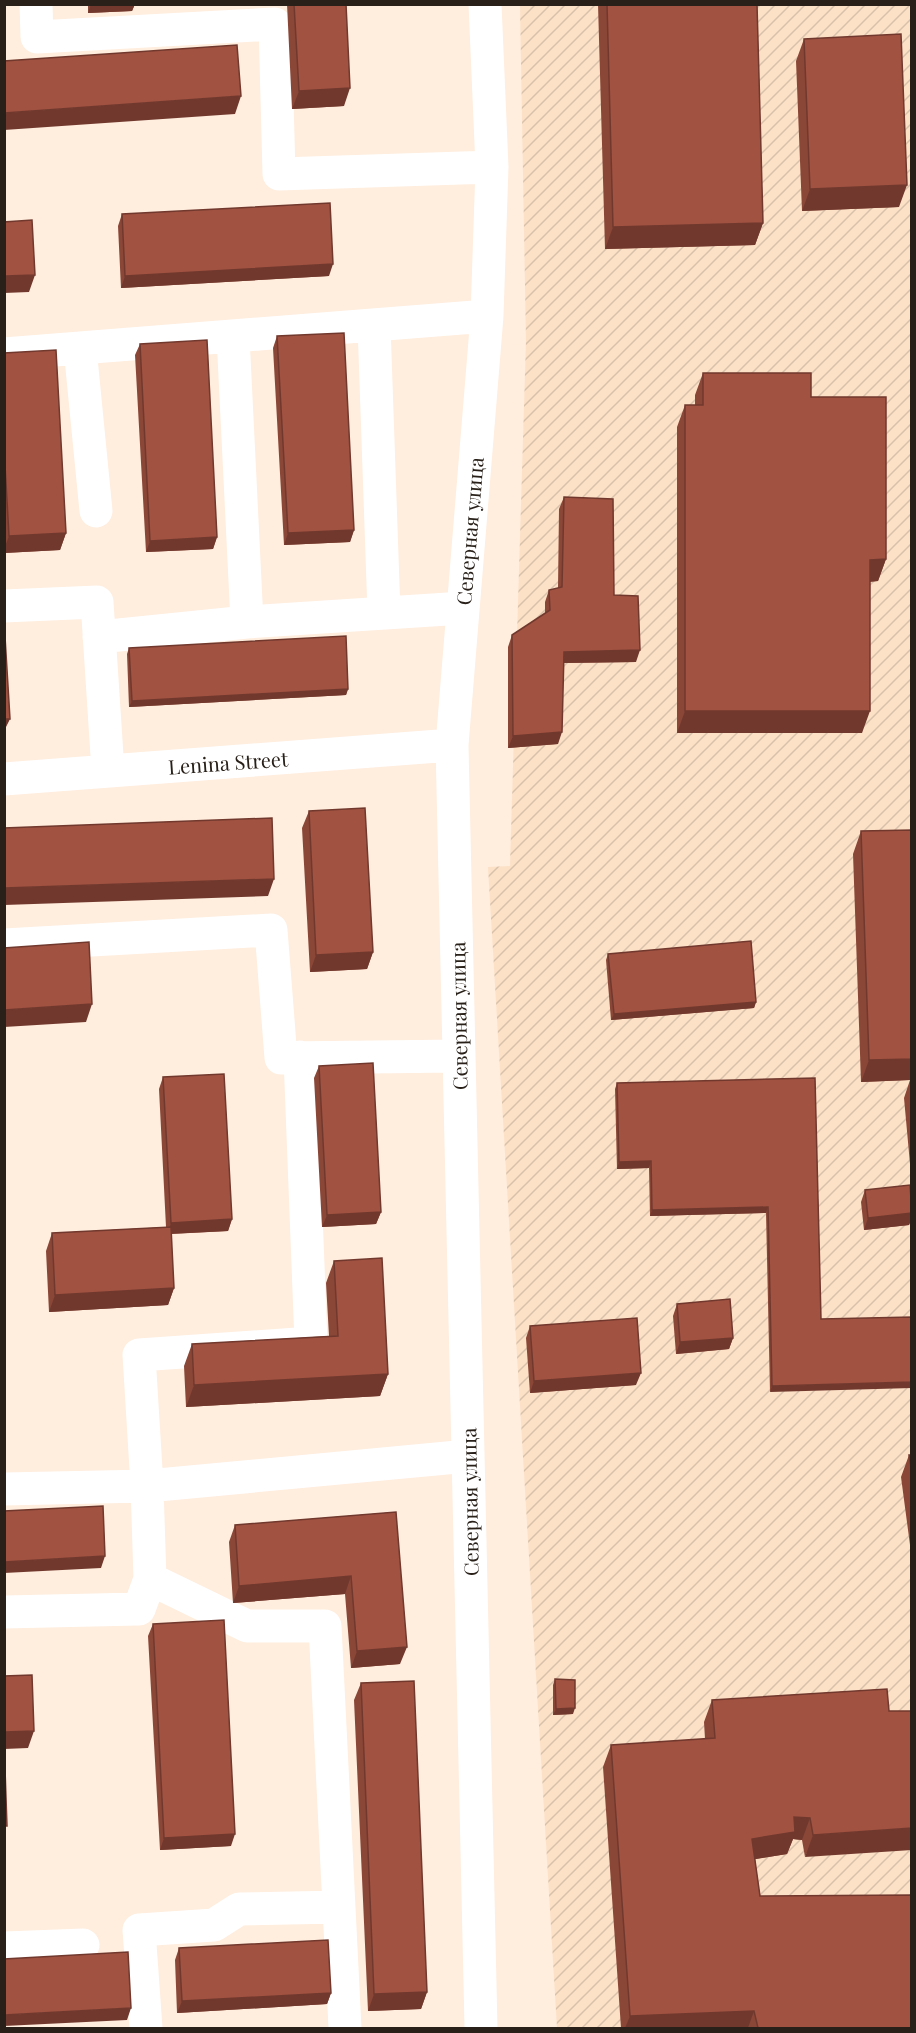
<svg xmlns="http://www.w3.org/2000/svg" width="916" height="2033" viewBox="0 0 916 2033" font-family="'Playfair Display',serif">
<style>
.industrial{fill:url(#industrial-furrows)}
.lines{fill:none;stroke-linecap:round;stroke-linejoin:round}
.minor{stroke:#fff;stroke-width:33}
.wall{fill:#8a4738}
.shaded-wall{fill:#71392e}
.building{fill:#a15241;stroke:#71392e;stroke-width:1.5}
.labels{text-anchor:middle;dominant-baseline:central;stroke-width:6;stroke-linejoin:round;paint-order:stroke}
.street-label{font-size:20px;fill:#282019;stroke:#fff}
</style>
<defs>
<pattern id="industrial-furrows" width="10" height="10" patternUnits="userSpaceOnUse" patternTransform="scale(1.5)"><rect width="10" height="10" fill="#fce1c7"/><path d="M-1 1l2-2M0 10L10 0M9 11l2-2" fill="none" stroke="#d8c1aa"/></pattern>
</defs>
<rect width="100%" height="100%" fill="#ffeddd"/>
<path class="industrial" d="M520,5H911V2028H557L488,867L510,866L526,341Z"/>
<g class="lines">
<path class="minor" d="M36,4L37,37L275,24L279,174L492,167
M374,325L384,613
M233,336L247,622L463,608
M80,348L96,511
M4,354L487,316
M4,606L97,602L108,771
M99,637L247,622
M4,779L452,745
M4,945L271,930L281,1058L459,1056
M300,1057L311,1343L139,1355L147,1486L150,1579L247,1626H325L345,2028
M4,1489L147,1486L468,1456
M4,1612L139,1609L150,1579
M4,1948L83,1945
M146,2028L139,1930L214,1925L239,1909L339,1907
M481,2028L452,745L487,316L492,167L485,4"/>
</g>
<path class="wall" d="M88,4H135L132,11L88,13Z
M287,4H346L344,106L292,109Z
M598,4H757L763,223L755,245L605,249Z
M804,39L899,207L802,211L796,61Z
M122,214L329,276L121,288L118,226Z
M277,336L354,530L350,542L284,545L273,348Z
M140,344L217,537L213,549L146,552L135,355Z
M4,353L66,533L60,550L4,553Z
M703,373L811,397L886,559L878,581L870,582L862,733H677V427L685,405H695V395Z
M564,497L614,595L636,662L564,663L558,744L508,748V647L512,635L545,613V602L549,590L558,588L559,509Z
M129,648L348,689L346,695L129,707L127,654Z
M309,811L373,952L367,969L310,972L302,828Z
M912,830V1164H910L904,1098L910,1080L861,1082L853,854L861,831Z
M608,954L756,1002L754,1008L611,1020L606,960Z
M319,1066L381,1212L376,1224L322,1227L314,1078Z
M163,1077L232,1219L228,1231L171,1234L174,1288L168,1305L49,1312L46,1251L52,1233L166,1227L159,1089Z
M815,1078L821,1319L770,1392L766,1213L650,1216L649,1168L617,1169L615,1089L617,1083Z
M865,1190L912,1197V1218L909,1225L864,1230L861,1202Z
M334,1261L388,1374L380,1396L186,1407L184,1366L192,1344L329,1336L326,1283Z
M677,1304L733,1338L729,1349L676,1354L673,1316Z
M530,1326L636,1385L530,1393L526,1338Z
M909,1455H912V1545H910L901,1477Z
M396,1512L400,1664L351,1668L345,1594L233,1603L229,1542L235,1525Z
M153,1624L231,1846L160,1850L148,1636Z
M555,1679L573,1714L553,1715V1685Z
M361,1683L427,1992L421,2009L368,2011L354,1700Z
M887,1689L805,1857L802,1840L793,1839L787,1854L755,1859L760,1896L912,2028H621L603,1767L611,1745L705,1739L704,1722L712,1700Z
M179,1948L331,1993L327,2004L177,2013L175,1960Z"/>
<path class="shaded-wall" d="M91,4H135L132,11L88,13Z
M350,88L344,106L292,109L299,91Z
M241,96L235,114L4,130V113Z
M907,185L899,207L802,211L810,189Z
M763,223L755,245L605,249L613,227Z
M333,264L329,276L121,288L125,276Z
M35,275L29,292L4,293V276Z
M354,530L350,542L284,545L288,533Z
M66,533L60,550L4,553V549L9,536Z
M217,537L213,549L146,552L150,541Z
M886,559L878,581L862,582L870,560Z
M640,650L636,662L559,663L564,652Z
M348,689L346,695L129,707L132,701Z
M685,711H870L862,733H677Z
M4,719H10L4,731Z
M562,732L558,744L508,748L513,736Z
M274,879L268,896L4,905V888Z
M373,952L367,969L310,972L316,955Z
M756,1002L754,1008L611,1020L614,1014Z
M92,1004L86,1022L4,1027V1010Z
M912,1059V1077L910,1080L861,1082L869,1060Z
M651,1161L649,1168L617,1169L619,1162Z
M768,1207L766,1213L650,1216L652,1210Z
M381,1212L376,1224L322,1227L327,1215Z
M912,1213V1218L909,1225L864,1230L868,1218Z
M232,1219L228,1231L167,1234L171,1223Z
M174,1288L168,1305L49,1312L55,1295Z
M733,1338L729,1349L676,1354L680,1342Z
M641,1373L636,1385L530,1393L534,1381Z
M388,1374L380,1396L186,1407L194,1385Z
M912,1382V1388L770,1392L772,1386Z
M105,1556L101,1568L4,1573V1562Z
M351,1576L345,1594L233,1603L239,1586Z
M407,1647L400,1664L351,1668L357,1651Z
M575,1708L573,1714L553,1715L556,1709Z
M34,1731L28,1748L4,1749V1732Z
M794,1817L810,1818L802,1840L793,1839L787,1854L744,1861L752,1839Z
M912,1828V1850L805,1857L813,1835Z
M235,1834L231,1846L160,1850L164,1838Z
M427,1992L421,2009L368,2011L374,1994Z
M331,1993L327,2004L177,2013L182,2001Z
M131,2008L127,2020L4,2026V2015Z
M754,2011L748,2028H625L630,2016Z"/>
<path class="building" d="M294,4H346L350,88L299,91Z
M607,4H757L763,223L613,227Z
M901,34L907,185L810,189L804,39Z
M237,45L241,96L4,113V61Z
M330,203L333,264L125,276L122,214Z
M32,220L35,275L4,276V222Z
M344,333L354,530L288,533L277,336Z
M207,340L217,537L150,541L140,344Z
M56,350L66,533L9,536L4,448V353Z
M703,373H811V397H886V559L870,560V711H685V405H703Z
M564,497L613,499L614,595L638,596L640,650L564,652L562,732L513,736L512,635L550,610L549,590L562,587Z
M4,620L10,719H4Z
M346,636L348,689L132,701L129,648Z
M365,808L373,952L316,955L309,811Z
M272,818L274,879L4,888V828Z
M912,830V1059L869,1060L861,831Z
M751,941L756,1002L614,1014L608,954Z
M89,942L92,1004L4,1010V948Z
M373,1063L381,1212L327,1215L319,1066Z
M224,1074L232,1219L171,1223L163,1077Z
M815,1078L821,1319L912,1317V1382L772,1386L768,1207L652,1210L651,1161L619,1162L617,1083Z
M910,1185L912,1213L868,1218L865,1190Z
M171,1227L174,1288L55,1295L52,1233Z
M382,1258L388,1374L194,1385L192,1344L338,1336L334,1261Z
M730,1299L733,1338L680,1342L677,1304Z
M637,1318L641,1373L534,1381L530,1326Z
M909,1455H912V1474Z
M103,1506L105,1556L4,1562V1511Z
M396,1512L407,1647L357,1651L351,1576L239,1586L235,1525Z
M224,1620L235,1834L164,1838L153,1624Z
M32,1675L34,1731L4,1732V1676Z
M555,1679L575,1680V1708L556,1709Z
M414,1681L427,1992L374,1994L361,1683Z
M887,1689L889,1711H912V1828L813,1835L810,1818L794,1817L795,1832L752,1839L760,1896L912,1895V2028H758L754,2011L630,2016L611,1745L715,1738L712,1700Z
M4,1740L7,1826H4Z
M328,1940L331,1993L182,2001L179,1948Z
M128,1952L131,2008L4,2015V1959Z"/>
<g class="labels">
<g class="street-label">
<text transform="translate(469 531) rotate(-85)">Северная улица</text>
<text transform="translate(228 762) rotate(-4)">Lenina Street</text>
<text transform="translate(458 1016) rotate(-91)">Северная улица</text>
<text transform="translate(469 1502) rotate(-91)">Северная улица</text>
</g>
</g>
<rect width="916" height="2033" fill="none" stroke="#282019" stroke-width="12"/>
</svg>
